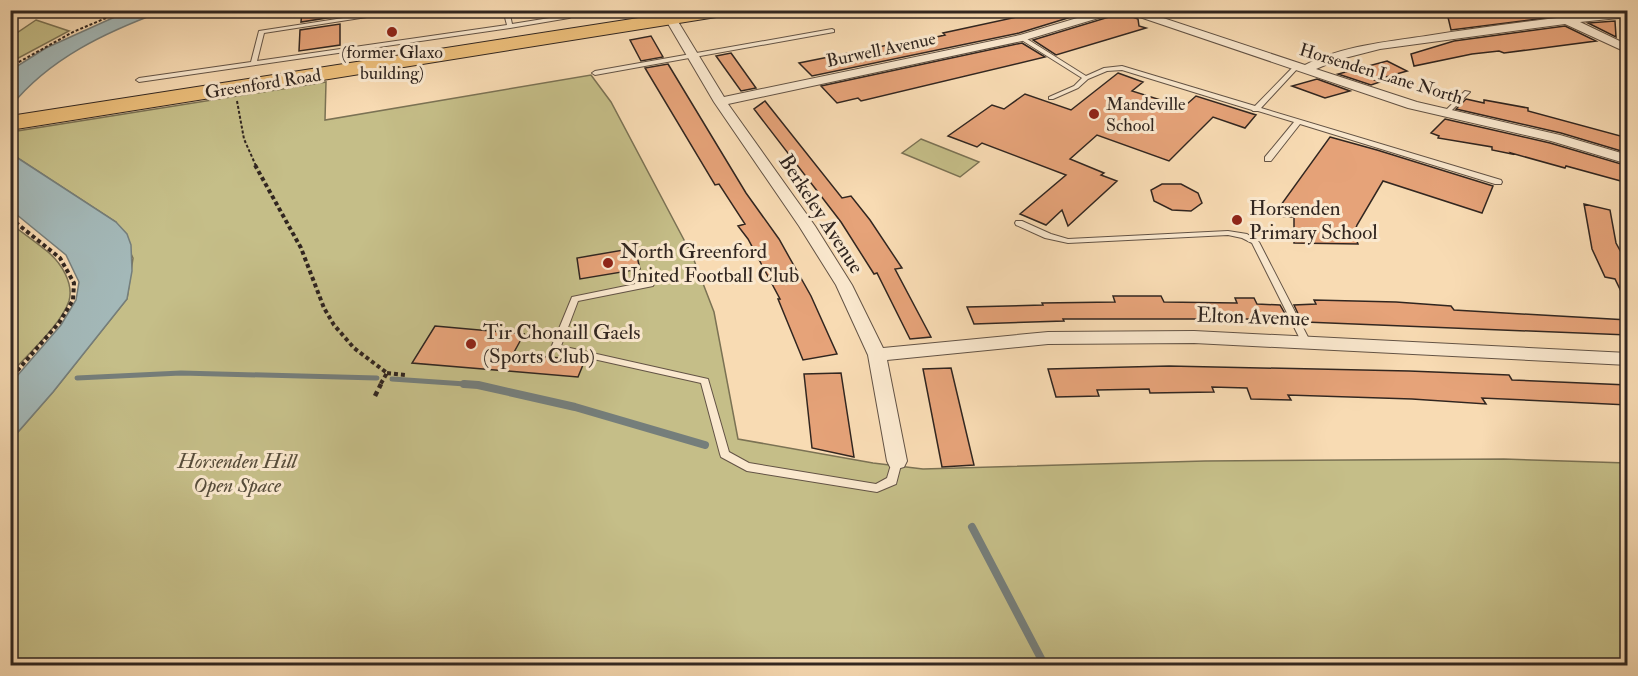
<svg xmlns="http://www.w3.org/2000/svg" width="1638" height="676" viewBox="0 0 1638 676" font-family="'IM FELL Double Pica',serif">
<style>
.green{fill:#c5be88;stroke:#7b7254;stroke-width:1.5}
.water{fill:#a3b8b8;stroke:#757e7b;stroke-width:1.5}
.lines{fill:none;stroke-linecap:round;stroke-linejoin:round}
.stream-far1{stroke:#757e7b;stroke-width:5}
.stream{stroke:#757e7b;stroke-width:8}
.building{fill:#e6a379;stroke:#312620;stroke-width:1.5}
.service-casing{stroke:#635345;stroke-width:2}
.minor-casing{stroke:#635345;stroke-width:2}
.primary-casing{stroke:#312620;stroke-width:2}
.path-far2{stroke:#312620;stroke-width:2;stroke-dasharray:3 2;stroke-linecap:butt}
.path-far1{stroke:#312620;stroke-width:4;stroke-dasharray:4 3;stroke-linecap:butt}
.path{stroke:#312620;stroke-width:4.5;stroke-dasharray:5 4;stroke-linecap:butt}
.service{fill:#fae8ce;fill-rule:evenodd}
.minor{fill:#fae8ce;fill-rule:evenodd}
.primary{fill:#ecbe7a;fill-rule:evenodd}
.poi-dot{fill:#8f2418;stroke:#fae8ce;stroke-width:2}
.labels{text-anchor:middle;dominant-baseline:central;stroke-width:6;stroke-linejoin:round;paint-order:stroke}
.far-street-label{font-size:18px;fill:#312620;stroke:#fae8ce}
.far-poi-label{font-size:18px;fill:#312620;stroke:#fae8ce}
.poi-label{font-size:21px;fill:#312620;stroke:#fae8ce;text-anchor:start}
.street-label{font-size:21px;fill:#312620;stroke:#fae8ce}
.park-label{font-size:21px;font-style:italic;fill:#564c3a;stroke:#fae8ce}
</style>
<rect width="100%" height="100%" fill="#f8dbb3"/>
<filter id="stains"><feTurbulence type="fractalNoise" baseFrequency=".00333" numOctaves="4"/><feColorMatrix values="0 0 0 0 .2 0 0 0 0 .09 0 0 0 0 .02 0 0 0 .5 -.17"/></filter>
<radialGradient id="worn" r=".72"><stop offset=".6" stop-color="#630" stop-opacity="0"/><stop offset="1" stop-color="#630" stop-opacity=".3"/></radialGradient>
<path class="green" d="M36,20L69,31L11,62V37Z
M591,75L611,102L692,255L714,312L738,439L873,463L923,469L1205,461L1504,459L1627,463V665L11,666V440L53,392L127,299L133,258L116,222L13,155L11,153V132L326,82L325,120Z
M921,139L979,162L960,177L902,153Z
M11,224C23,233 36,242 48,252C61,263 74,283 69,301C61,325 28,354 11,373Z"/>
<path class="water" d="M128,11H163C106,32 50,58 11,106V70L46,48Z
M10,153L116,222L127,234L131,245L132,271L127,299L53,392L11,440V383L61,325L76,300L79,282L66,255L11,210Z"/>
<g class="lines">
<path class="stream-far1" d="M77,378L181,373L377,378
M392,379L480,385"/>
<path class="stream" d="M464,384L478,385L575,407L705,445
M972,527L1045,666"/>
</g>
<path class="building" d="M302,10H339V16L301,22Z
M1049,10H1094L1019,33L812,76L799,63L898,43L901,45L945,35L943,33Z
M1462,10H1609L1451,30L1447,13Z
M1122,13L1138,19L1139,26L1146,28L1056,55L1033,40Z
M1615,21L1616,37L1588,23Z
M340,24V45L299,51L300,30Z
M1565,26L1596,41L1504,53L1499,51L1472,54L1414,66L1411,54L1454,41Z
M651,36L663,57L641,61L630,40Z
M1022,43L1045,57L861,101L858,98L837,103L821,86Z
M731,53L756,88L741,91L716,56Z
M1387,61L1407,71L1375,80L1380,82L1371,85L1338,74Z
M668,64L746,193L779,239L811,296L837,354L803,360L778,299H780L748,239L738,226L745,224L719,184L715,185L645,68Z
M1118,73L1143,82L1132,91L1170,103L1173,101L1186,105L1196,96L1256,115L1245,128L1213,117L1169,161L1097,135L1070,159L1104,173L1101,175L1117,181L1068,226L1062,210L1046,225L1020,214L1066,175L982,143L977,147L948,136L992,105L1004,109L1025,94L1071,110Z
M1317,79L1350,91L1325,98L1292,86Z
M1466,99L1484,103V100L1528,108V111L1628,138V153L1561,133L1456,109Z
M765,101L842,198L851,196L870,220L902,268L895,269L931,337L910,339L877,273L874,274L841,222L754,109Z
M1445,119L1550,143L1628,166V183L1566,166L1565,168L1511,153L1512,154L1492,150V147L1438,138L1439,136L1431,133Z
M1330,137L1377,150L1493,186L1482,213L1383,181L1357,225L1354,233L1358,244L1294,243V217L1273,216Z
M1162,184H1181L1198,193L1202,203L1191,211L1172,210L1154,201L1151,190Z
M1584,204L1610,210L1616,243L1628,265V306L1615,279L1605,277L1592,249Z
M635,248L640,269L580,279L577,258Z
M1113,296H1161L1164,302L1237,303L1235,298H1254L1257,304L1280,305L1288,319H1063L1064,321L974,324L967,307L1043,305L1042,303L1115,302Z
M1314,300L1396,302L1451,306L1454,310L1628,320V335L1305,322L1301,320L1294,305L1316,304Z
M435,326L524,334L513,354L585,360L578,377L412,363Z
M1169,366L1409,371L1509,375L1512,380L1628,385V405L1482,398L1486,404L1412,399L1288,395L1291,400L1251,399L1247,388L1212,387L1214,392L1150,393L1149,389L1097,390L1099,396L1056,397L1048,369Z
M951,368L974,465L942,467L923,369Z
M841,373L854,457L812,448L804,374Z"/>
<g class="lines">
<g class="service-casing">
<path id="service" d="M395,10H412L264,33L257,61L507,25L503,10H509L512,24L568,15L578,10H586L569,18L510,28L139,82L136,80L139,78L251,62L259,31Z
M832,29L834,30V32L595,75L592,73L595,71Z
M1020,37H1024L1086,76L1104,68L1122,66L1255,106L1294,66H1298V68L1261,108L1501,180L1502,182L1501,184H1495L1300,124L1271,161H1265V157L1294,122L1258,111H1253L1252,110L1122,70L1107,71L1088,79L1078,88L1053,99H1049V97L1074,86L1082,78L1020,39Z
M1465,91L1470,92L1447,115H1443V113Z
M1016,221H1022L1051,234L1068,239L1228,231L1247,234L1259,242L1310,341L1308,343H1302L1252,243L1242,238L1228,235L1068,243L1045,238L1016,225L1015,223Z
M650,281L654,284L653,286L578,301L561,346L708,379L729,452L749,463L876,484L887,478L893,458L897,457L901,458L902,461L896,484L877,492L747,471L721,457L720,454L701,383L553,350L551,348L572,297Z"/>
</g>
<g class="minor-casing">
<path id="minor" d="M660,10H671L724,97L1020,35L1104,10H1139L1305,65C1342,46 1385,42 1426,36C1493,25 1560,17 1628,11V17L1580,22L1628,45V53L1565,24L1380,49L1337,60L1316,69L1417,102L1560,135L1628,155V164L1551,141L1408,108L1122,11L1022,41L728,104L815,226L852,285L883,348L1048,332L1194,331L1628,353V365L1194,343L1048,344L887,360L907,461L904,467L897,469L890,467L887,461L868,355L836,285L799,226L714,102Z"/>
</g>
<g class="primary-casing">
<path id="primary" d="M690,10H738L729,15L10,130V116Z"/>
</g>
<path class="path-far2" d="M10,67L73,32L125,10
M237,101L244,139L256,166"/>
<path class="path-far1" d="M255,165L301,248L324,308L334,325L354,348L387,373L380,385
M10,218L60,258L74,283L73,300L59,323L10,379
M387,373L405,375"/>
<path class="path" d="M375,396L381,384"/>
<use href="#service" class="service"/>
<use href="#minor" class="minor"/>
<use href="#primary" class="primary"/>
</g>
<g class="poi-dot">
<circle cx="392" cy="32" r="6"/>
<circle cx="1094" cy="114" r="6"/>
<circle cx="1237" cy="220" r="6"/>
<circle cx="608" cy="263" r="6"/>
<circle cx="471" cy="344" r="6"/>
</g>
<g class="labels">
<g class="far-street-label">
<text transform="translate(881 50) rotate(-12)">Burwell Avenue</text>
<text transform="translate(1381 74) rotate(17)">Horsenden Lane North</text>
<text transform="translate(263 84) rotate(-9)">Greenford Road</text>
</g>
<g class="far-poi-label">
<text x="392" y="52">(former Glaxo<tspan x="392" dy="21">building)</tspan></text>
<text x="1106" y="104" text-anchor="start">Mandeville<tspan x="1106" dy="21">School</tspan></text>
</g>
<g class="poi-label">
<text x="1249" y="208">Horsenden<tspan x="1249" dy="24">Primary School</tspan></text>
<text x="620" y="251">North Greenford<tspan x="620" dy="24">United Football Club</tspan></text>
<text x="483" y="332">Tir Chonaill Gaels<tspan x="483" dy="24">(Sports Club)</tspan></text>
</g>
<g class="street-label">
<text transform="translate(821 214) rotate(57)">Berkeley Avenue</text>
<text transform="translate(1253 317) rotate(2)">Elton Avenue</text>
</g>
<g class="park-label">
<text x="237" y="461">Horsenden Hill<tspan x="237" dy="24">Open Space</tspan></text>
</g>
</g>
<rect width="1638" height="676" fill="none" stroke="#f8dbb3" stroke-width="36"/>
<rect x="12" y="12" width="1614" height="652" fill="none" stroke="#312620" stroke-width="3"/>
<rect x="18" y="18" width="1602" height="640" fill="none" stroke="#312620" stroke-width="1.5"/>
<rect width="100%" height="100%" filter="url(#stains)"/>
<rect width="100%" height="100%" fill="url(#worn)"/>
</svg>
